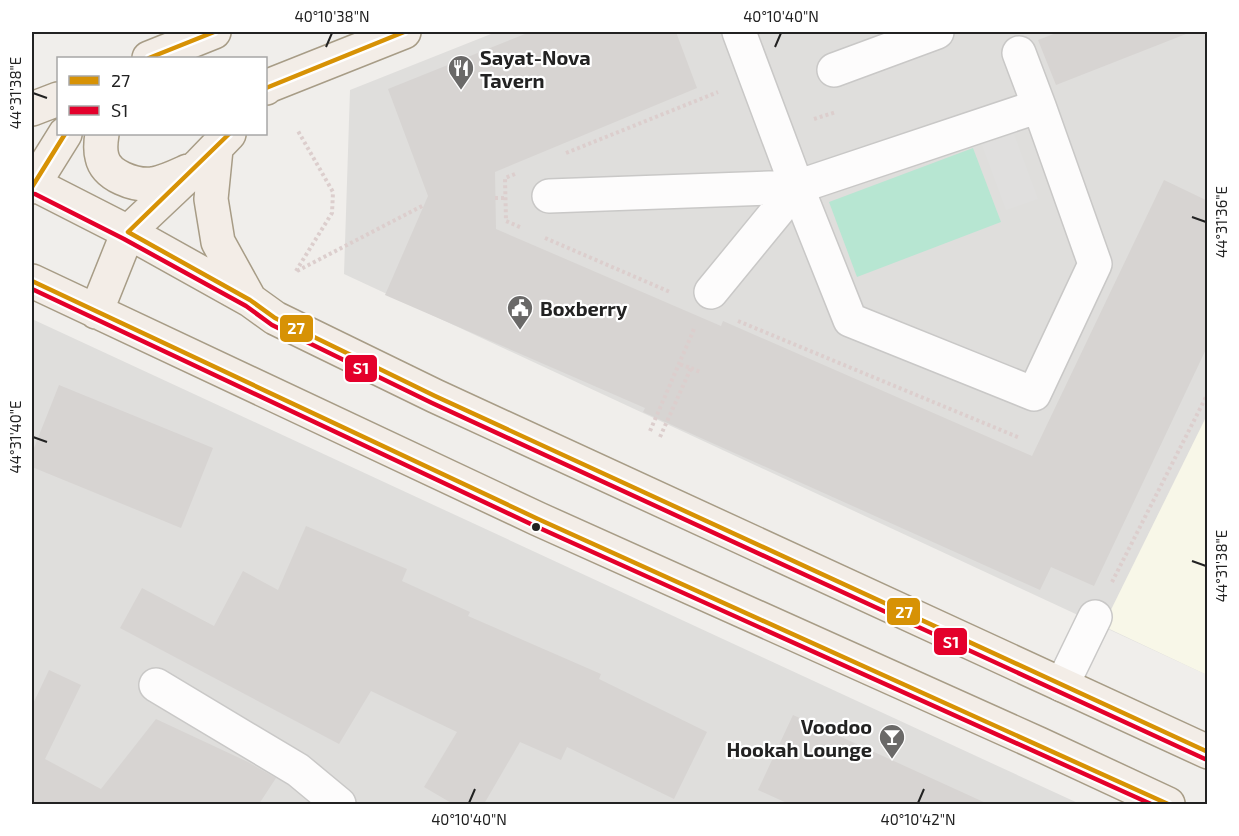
<svg xmlns="http://www.w3.org/2000/svg" width="1239" height="836" viewBox="0 0 1239 836" font-family="'Exo 2','Noto Sans Armenian',sans-serif">
<style>
.residential{fill:#dfdedc}
.education{fill:#f8f7e8}
.pitch{fill:#b7e6d2}
.parking{fill:#e0dfde}
.building{fill:#d7d4d2}
.lines{fill:none;stroke-linecap:round;stroke-linejoin:round}
.minor-casing{stroke:#c9c8c7;stroke-width:36}
.major-casing{stroke:#a79c86;stroke-width:36}
.path{stroke:#dccecd;stroke-width:4;stroke-dasharray:3 3;stroke-linecap:butt}
.minor{stroke:#fdfcfc;stroke-width:33}
.major{stroke:#f3ede7;stroke-width:33}
.bus-1-casing{stroke:#fff;stroke-width:9}
.bus-2-casing{stroke:#fff;stroke-width:9}
.bus-1{stroke:#d79205;stroke-width:4.5}
.bus-2{stroke:#e4002b;stroke-width:4.5}
.ticks{fill:none;stroke:#222;stroke-width:2}
.bus-dot{fill:#222;stroke:#fff;stroke-width:2}
.labels{text-anchor:middle;dominant-baseline:central;stroke-width:4.5;stroke-linejoin:round;paint-order:stroke}
.poi-label{font-size:20px;font-weight:bold;fill:#222;stroke:#fff;text-anchor:start}
.line-badge{stroke:#fff;stroke-width:2}
.badge-label{font-size:16px;text-anchor:middle;font-weight:bold;fill:#fff}
.neatline{fill:none;stroke:#222;stroke-width:2}
.ticks-label{font-size:15px;text-anchor:middle;fill:#222}
</style>
<rect width="100%" height="100%" fill="#f0eeeb"/>
<path class="residential" d="M496,32H1207V675L344,274L350,90Z
M32,319L764,658L1080,804H32Z"/>
<path class="education" d="M1207,415V675L1103,626Z"/>
<path class="pitch" d="M973,148L1001,222L857,277L829,202Z"/>
<path class="parking" d="M1014,134L1038,199L1006,210L982,145Z"/>
<path class="building" d="M530,32H676L697,88L495,172L496,229L721,326L723,321L1032,456L1164,180L1208,201V345L1094,586L1051,567L1040,590L643,412L645,408L385,295L428,196L388,89Z
M1059,32H1186V34L1056,85L1038,40Z
M59,385L213,448L181,528L32,467V453Z
M306,526L407,569L402,581L470,612L468,616L601,674L599,679L707,732L674,799L567,747L561,760L520,742L484,804H453L424,787L457,732L371,691L339,744L120,628L142,588L214,626L243,571L278,590Z
M49,670L81,685L45,759L101,789L156,719L248,762L276,778L259,804H32V706Z
M793,715L988,804H789L758,790Z"/>
<g class="lines">
<g class="minor-casing">
<path id="minor" d="M739,32L797,187L850,320L1034,394L1095,264L1039,106
M834,70L937,32
M549,196L797,187L1039,106L1019,53
M711,292L797,187
M156,685L298,770L339,804
M1062,685L1095,617"/>
</g>
<g class="major-casing">
<path id="major" d="M149,58L214,32
M266,88L268,86L404,32
M32,109L58,99
M102,134C101,140 100,150 102,157C106,176 135,186 153,184C165,182 177,176 188,171
M216,149L211,199L218,242L250,300
M32,183L128,232L250,300L275,318L435,396L1208,752
M32,187L65,134
M32,281L538,519L1039,744L1168,804
M96,312L128,232L200,164L229,134"/>
</g>
<path class="path" d="M814,119L836,112
M566,153L718,92
M515,174L505,178L506,221L522,228
M495,198H506
M545,238L670,292
M296,271L332,213L333,192L298,131
M297,271L424,205
M738,321L1020,438
M691,368L700,372
M650,431L694,329
M660,437L691,368L679,364
M1112,582L1208,393"/>
<use href="#minor" class="minor"/>
<use href="#major" class="major"/>
<g class="bus-1-casing">
<path id="bus-1" d="M149,58L214,32
M266,88L404,32
M229,134L128,232L250,300L275,318L435,396L1208,752
M32,187L65,134
M32,281L538,519L1168,804"/>
</g>
<g class="bus-2-casing">
<path id="bus-2" d="M35,194L124,239L246,306L272,325L432,403L1205,759
M32,289L535,526L1151,804"/>
</g>
<use href="#bus-1" class="bus-1"/>
<use href="#bus-2" class="bus-2"/>
</g>
<path class="ticks" d="M326,47L332,33M775,47L781,33M33,93L47,98M1192,217L1206,222M33,437L47,442M1192,561L1206,566M469,803L475,789M918,803L924,789"/>
<defs>
<g id="restaurant-pin" transform="scale(1.35)"><path d="M0 17L-7.5 6A9.5 9.5 0 1 1 7.5 6Z" fill="#6a6968" stroke="#fff"/><path d="M-5-6h1v4h1v-4h1v4h1v-4h1v5L-1.5 .5V6h-2V.5L-5-1ZM5-6V6H3V1.5H1.5Q1.5-4 5-6Z" fill="#fff"/></g>
<g id="civic-pin" transform="scale(1.35)"><path d="M0 17L-7.5 6A9.5 9.5 0 1 1 7.5 6Z" fill="#6a6968" stroke="#fff"/><path d="M-.6-6.5H3V-4.5H.6V-3L4-1V1h2V6H-6V1h2V-1L-.6-3ZM-1.2 2.5V6h2.4V2.5Z" fill="#fff"/></g>
<g id="bar-pin" transform="scale(1.35)"><path d="M0 17L-7.5 6A9.5 9.5 0 1 1 7.5 6Z" fill="#6a6968" stroke="#fff"/><path d="M-6-5H6L.8 .8V4.5H3.5V6h-7V4.5H-.8V.8Z" fill="#fff"/></g>
</defs>
<g fill-rule="evenodd">
<use href="#restaurant-pin" x="461" y="68"/>
<use href="#civic-pin" x="520" y="308"/>
<use href="#bar-pin" x="892" y="737"/>
</g>
<circle class="bus-dot" cx="536" cy="527" r="5"/>
<g class="labels">
<g class="poi-label">
<text x="480" y="57">Sayat-Nova<tspan x="480" dy="23">Tavern</tspan></text>
<text x="540" y="308">Boxberry</text>
<text x="872" y="726" text-anchor="end">Voodoo<tspan x="872" dy="23">Hookah Lounge</tspan></text>
</g>
</g>
<g class="line-badge">
<rect x="279" y="314" width="35" height="29" rx="6" fill="#d79205"/>
<rect x="344" y="354" width="34" height="29" rx="6" fill="#e4002b"/>
<rect x="886" y="597" width="35" height="29" rx="6" fill="#d79205"/>
<rect x="933" y="627" width="35" height="29" rx="6" fill="#e4002b"/>
</g>
<g class="badge-label">
<text x="296" y="334">27</text>
<text x="361" y="374">Տ1</text>
<text x="904" y="618">27</text>
<text x="951" y="648">Տ1</text>
</g>
<rect width="1239" height="836" fill="none" stroke="#ffffff" stroke-width="66"/>
<rect x="57" y="57" width="210" height="78" fill="#ffffff" stroke="#a7a7a7" stroke-width="1.5"/>
<rect x="69" y="76" width="30" height="9" fill="#d79205" stroke="#a7a7a7" stroke-width="1.5"/>
<text x="111" y="87" font-size="18" fill="#222222">27</text>
<rect x="69" y="106" width="30" height="9" fill="#e4002b" stroke="#a7a7a7" stroke-width="1.5"/>
<text x="111" y="117" font-size="18" fill="#222222">Տ1</text>
<rect x="33" y="33" width="1173" height="770" class="neatline"/>
<g class="ticks-label">
<text x="332" y="22">40°10'38"N</text>
<text x="781" y="22">40°10'40"N</text>
<text transform="translate(16 93) rotate(-90)" y="5">44°31'38"E</text>
<text transform="translate(1222 222) rotate(-90)" y="5">44°31'36"E</text>
<text transform="translate(16 437) rotate(-90)" y="5">44°31'40"E</text>
<text transform="translate(1222 566) rotate(-90)" y="5">44°31'38"E</text>
<text x="469" y="825">40°10'40"N</text>
<text x="918" y="825">40°10'42"N</text>
</g>
</svg>
